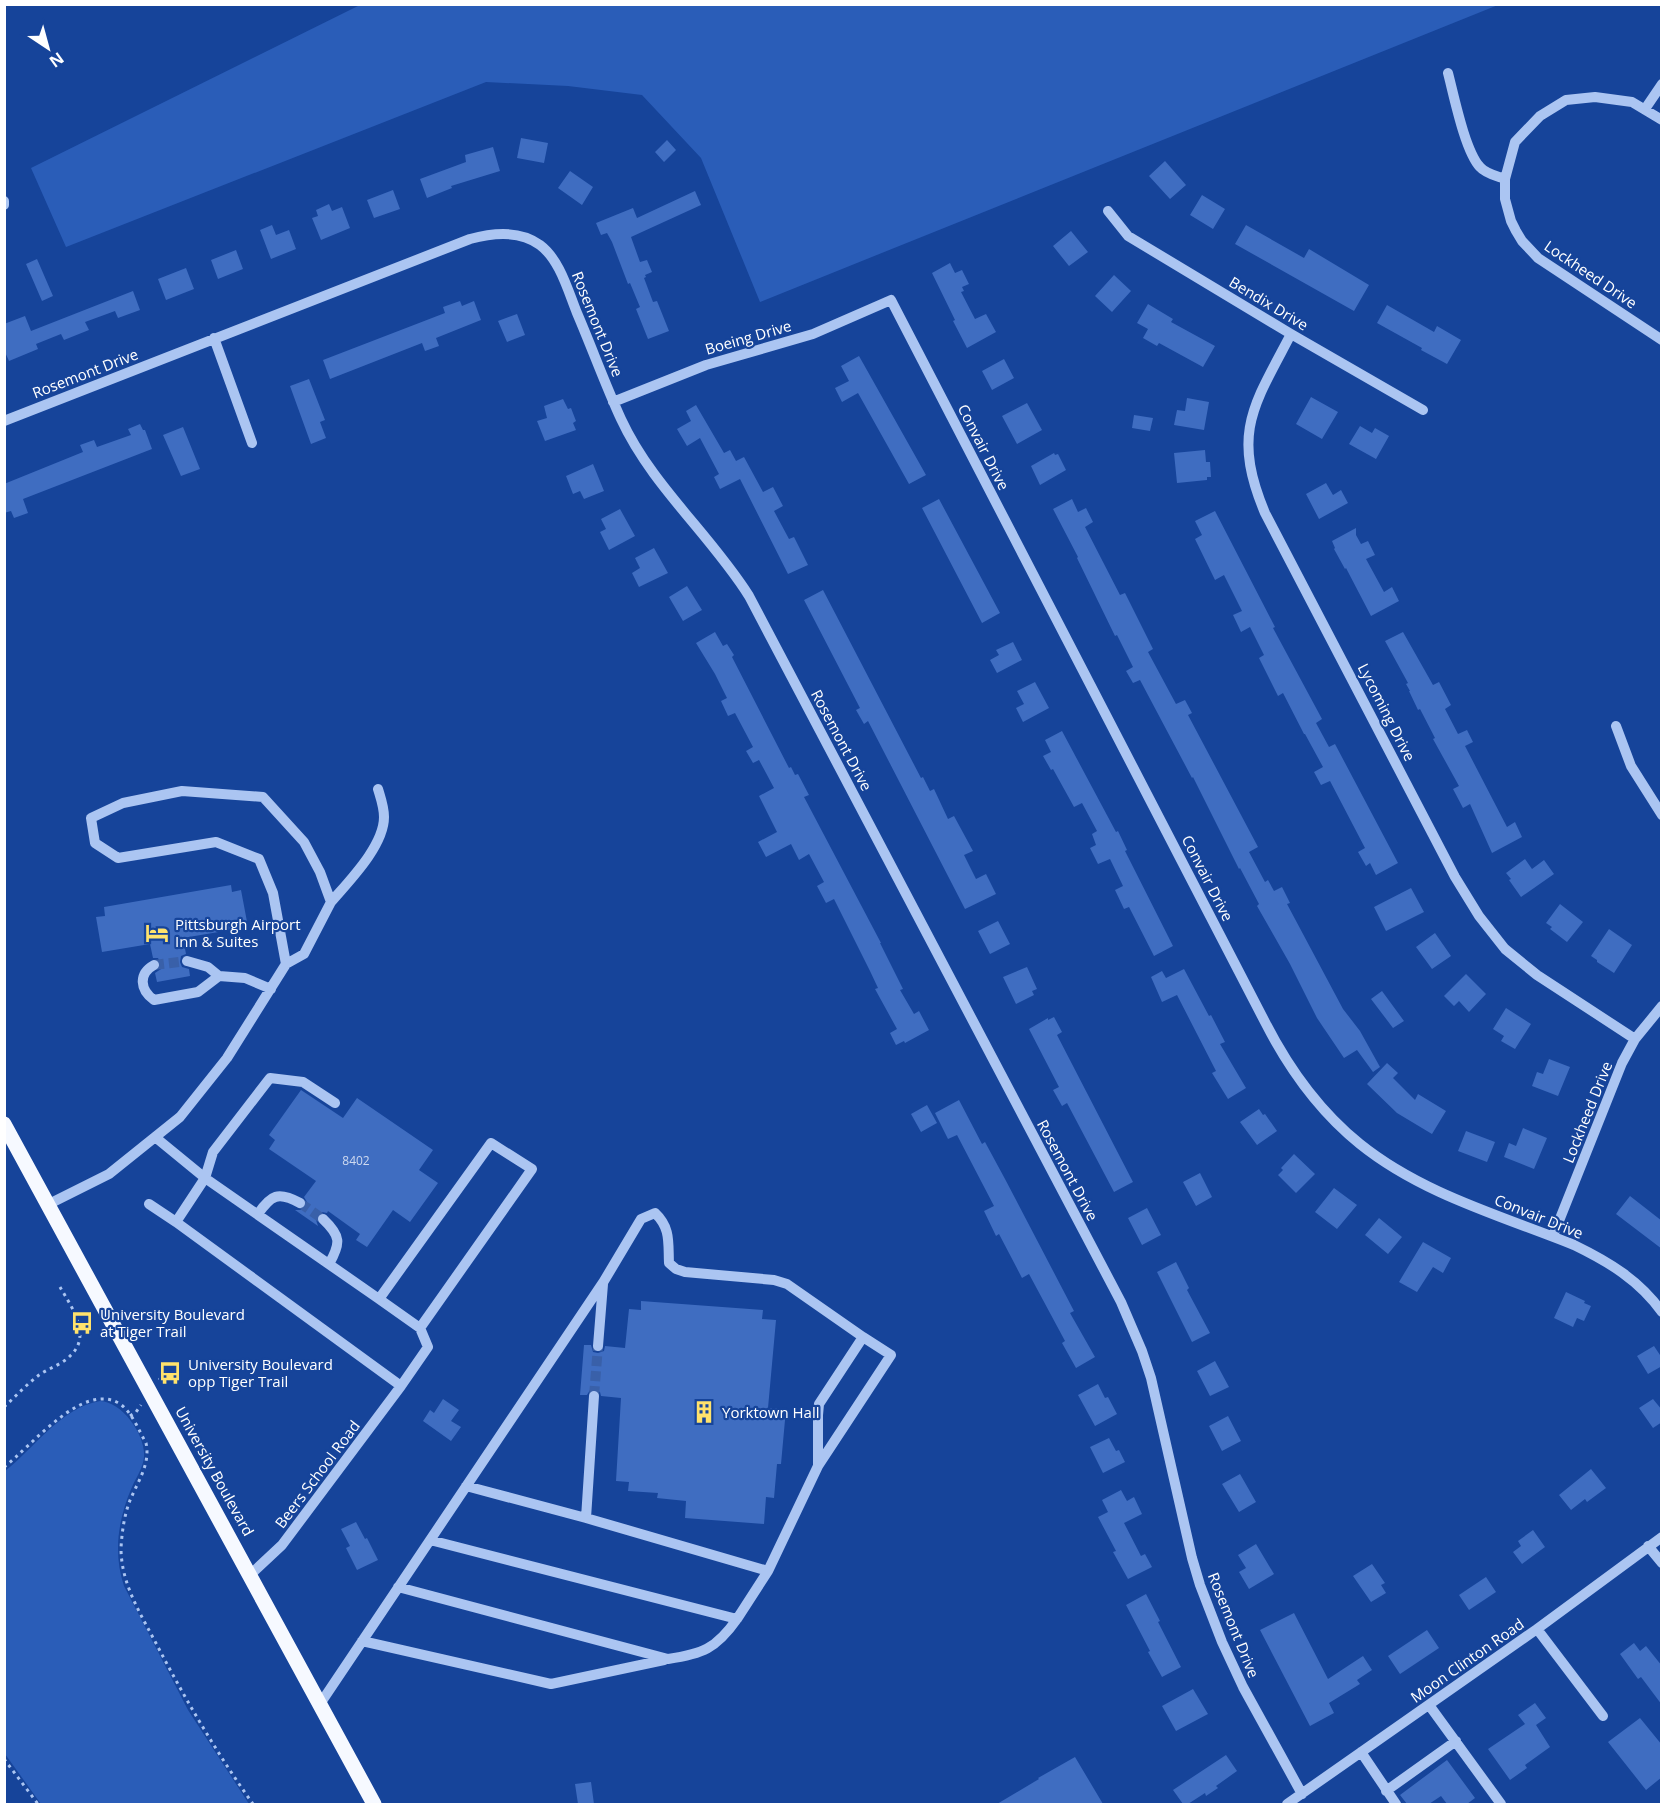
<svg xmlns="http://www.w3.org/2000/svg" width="1666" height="1809" viewBox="0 0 1666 1809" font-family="'Open Sans',sans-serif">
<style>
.green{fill:#2a5db8}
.building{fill:#3f6dc1}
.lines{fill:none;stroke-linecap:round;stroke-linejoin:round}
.minor-tunnel{stroke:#3960a9;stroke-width:10;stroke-dasharray:10 5;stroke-linecap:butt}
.path{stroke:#abc5f2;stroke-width:3;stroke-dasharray:3 4.5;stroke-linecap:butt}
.minor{stroke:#abc5f2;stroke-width:10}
.major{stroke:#f6f9ff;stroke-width:15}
.labels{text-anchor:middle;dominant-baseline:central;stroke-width:4.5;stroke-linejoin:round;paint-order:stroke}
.number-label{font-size:12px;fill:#cfdaf0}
.street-label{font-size:15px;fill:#fff;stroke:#16449a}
.poi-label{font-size:15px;fill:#fff;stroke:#16449a;text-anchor:start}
</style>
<rect width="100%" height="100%" fill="#16449a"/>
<path class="green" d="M360,5V4L1498,5L760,302L701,158L642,95L568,86L486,82L66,247L31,168Z
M100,1401C123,1402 146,1436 144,1457C143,1468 136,1478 132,1487C118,1519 113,1553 124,1586L188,1710L249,1804H41L5,1754V1471C35,1448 60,1408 100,1401Z"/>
<path class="building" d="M521,138L548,143L544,163L517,158Z
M667,140L676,150L664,162L655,152Z
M493,147L500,171L451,186L452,188L427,198L420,179L466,162L465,155Z
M1165,161L1186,185L1170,199L1149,176Z
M570,171L593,187L582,205L558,188Z
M393,190L400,209L374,218L367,200Z
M695,191L701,205L631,237L640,262L647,260L652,272L645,275L646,277L644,278L653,302L657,301L669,331L648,339L636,309L640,307L630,283L628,284L612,242L607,233L601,235L596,223L633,208L637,218Z
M1202,195L1225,209L1213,229L1190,215Z
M329,204L332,211L342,207L350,228L321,240L312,218L318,216L316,210Z
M272,225L276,235L289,230L296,249L271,259L260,230Z
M1246,225L1304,258L1309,249L1369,285L1354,311L1235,244Z
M1071,231L1088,252L1069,266L1053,246Z
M236,250L243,269L218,279L211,260Z
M37,259L53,296L42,301L26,264Z
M950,263L955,273L962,270L969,284L962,287L964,291L961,292L975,319L986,314L996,332L967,348L953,321L955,320L932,273Z
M186,268L194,289L166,300L158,279Z
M1114,275L1131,291L1112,312L1095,296Z
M133,291L140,310L118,318L115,311L85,322L89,330L64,340L61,334L36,344L38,349L9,361L4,350V324L25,316L31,331Z
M460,301L462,306L474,301L481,320L436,338L439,346L425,351L422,343L330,379L323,360L445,313L443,307Z
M1148,304L1173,319L1171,322L1215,346L1203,367L1159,343L1157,346L1143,338L1148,329L1137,323Z
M1387,305L1434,332L1437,326L1461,340L1447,364L1421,350L1422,348L1377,323Z
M517,314L525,335L507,342L498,321Z
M859,356L926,475L909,484L858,393L842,402L835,388L849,381L841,366Z
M1004,359L1014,378L992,390L982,371Z
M309,379L325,420L320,422L326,438L311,444L290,386Z
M1311,397L1338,412L1322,439L1296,424Z
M1187,398L1209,402L1204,430L1174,425L1177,410L1185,411Z
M563,399L568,409L571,408L576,421L573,423L576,430L545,441L537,421L547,418L544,406Z
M1027,403L1042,430L1017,444L1002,416Z
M696,405L724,453L730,450L736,461L744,457L763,492L773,487L783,506L774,511L789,539L794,537L808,565L788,574L740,479L720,489L714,477L719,474L700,438L687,446L677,429L691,421L686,411Z
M1134,415L1153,418L1150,431L1132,428Z
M140,424L143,430H145L152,449L23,499L28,513L14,518L11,511L4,513V484L83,452L80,445L94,440L97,447L131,435L128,429Z
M1360,426L1372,433L1375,428L1389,436L1376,459L1349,444Z
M183,427L200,469L181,476L163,435Z
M1205,450L1206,462H1210L1211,477H1207V480L1177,483L1174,453Z
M1054,453L1055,455L1058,454L1066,470L1040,485L1031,466Z
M593,464L604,491L584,499L580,491L573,494L566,476Z
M1326,483L1333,495L1341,490L1348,503L1319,519L1306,494Z
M939,499L1000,613L982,623L922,508Z
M1072,499L1078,512L1086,508L1093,522L1085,527L1120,595L1125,593L1153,649L1148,652L1176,704L1185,700L1192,713L1188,715L1258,847L1249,852L1265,882L1268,880L1274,891L1282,887L1290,903L1287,904L1343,1009L1360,1031L1380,1067L1373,1072L1357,1050L1344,1058L1317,1018L1290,964L1257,906L1259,904L1240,868L1239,869L1193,777L1192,778L1140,680L1133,683L1126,671L1133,667L1117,635L1115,636L1077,558L1078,557L1053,509Z
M620,509L635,536L609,550L600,532L606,529L601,519Z
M1215,511L1275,627L1273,628L1322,719L1316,723L1329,747L1335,744L1398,863L1376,875L1370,863L1366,866L1358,852L1365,848L1330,781L1321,785L1314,772L1323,767L1305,734H1304L1283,693L1278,696L1259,658L1264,655L1250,627L1241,632L1233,615L1242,611L1224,575L1215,580L1195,539L1202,535L1195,521Z
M1356,528V535L1361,544L1368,541L1375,555L1366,559L1384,592L1392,587L1399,601L1371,616L1346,568L1345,569L1334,549L1335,548L1332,541Z
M654,548L668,573L639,587L632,573L640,568L635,558Z
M687,586L702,610L683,621L669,597Z
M823,590L921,778L923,777L930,791L934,789L948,819L954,816L973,851L964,855L976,879L986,874L996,894L965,909L868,721L864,724L856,710L860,708L804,600Z
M715,632L723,646L727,644L734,655L732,657L789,768L791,767L795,775L798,774L809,795L804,797L881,943H880L903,989L900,990L914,1014L919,1011L929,1030L905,1043L904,1041L896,1045L890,1033L897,1029L875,989L878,988L870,971L834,899L826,903L817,886L824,882L809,854L799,860L791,844L766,857L758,842L777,832L759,796L774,788L759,760L753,763L746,751L753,747L735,713L728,716L721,701L727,698L715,674L696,643Z
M1403,632L1433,685L1439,682L1451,705L1445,709L1458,734L1467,730L1473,742L1465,746L1507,827L1515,822L1522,837L1492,853L1470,804L1463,808L1453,789L1459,786L1433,739L1435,738L1420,709L1418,710L1409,691H1410L1406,684L1408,683L1385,641Z
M1013,642L1022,660L997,673L990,660L999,655L996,650Z
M1035,682L1049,708L1023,722L1016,708L1024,704L1017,691Z
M1062,731L1116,832L1118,831L1127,850L1125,851L1173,946L1154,956L1129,907L1124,909L1115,890L1123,886L1110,859L1098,864L1090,848L1096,845L1092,834L1097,831L1082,803L1074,807L1053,769L1051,770L1043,756L1051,752L1045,740Z
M1525,859L1532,869L1544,860L1554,874L1521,897L1509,880L1511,879L1506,873Z
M231,885L232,892L241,890L248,927L183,938L186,954L181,956L180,962L182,967L189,969L190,976L157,982L155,973L161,969V964L158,958H153L150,944L102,952L96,917L105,916L104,907Z
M1411,888L1424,912L1386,931L1374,907Z
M1560,904L1583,922L1567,942L1550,929L1552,927L1546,923Z
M998,921L1010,944L990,954L978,931Z
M1609,929L1632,945L1614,973L1597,962V960L1591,956Z
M1435,933L1451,956L1432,969L1416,947Z
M1027,967L1037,989L1032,991L1034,995L1016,1004L1003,977Z
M1184,969L1209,1016L1211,1015L1225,1042L1220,1044L1246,1088L1228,1099L1212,1073L1216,1071L1177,995L1162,1002L1151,977L1162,971L1166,978Z
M1466,974L1486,994L1469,1012L1459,1001L1454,1006L1444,996Z
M1382,991L1404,1021L1393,1028L1371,999Z
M1506,1008L1531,1024L1515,1049L1501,1041L1504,1036L1493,1029Z
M1054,1017L1062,1032L1057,1035L1133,1182L1114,1192L1067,1103L1062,1106L1053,1090L1059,1087L1029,1029L1048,1018V1020Z
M1549,1059L1570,1067L1558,1096L1532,1086L1537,1072L1543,1074Z
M1387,1063L1398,1073L1393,1078L1415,1100L1418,1094L1446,1111L1432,1134L1397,1113L1367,1084Z
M301,1090L343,1118L357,1098L433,1150L419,1170L438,1183L410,1222L393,1210L367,1247L356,1240L360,1234L328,1211L327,1213L322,1212L317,1214L316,1220L318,1226L295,1210H301L306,1207L307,1202L304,1197L316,1181L269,1149L275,1140L269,1135Z
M959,1100L982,1144L985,1142L1005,1179L1074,1311L1070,1313L1095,1357L1076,1368L1062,1343L1065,1341L1029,1274L1022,1278L999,1234L996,1236L984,1211L994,1206L957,1135L948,1139L935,1113Z
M927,1105L937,1123L921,1132L911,1114Z
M1259,1109L1263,1115L1265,1114L1277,1131L1257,1145L1240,1122Z
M1523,1128L1547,1138L1534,1169L1504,1157L1509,1143L1516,1146Z
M1466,1131L1495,1142L1487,1162L1458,1151Z
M1294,1154L1315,1174L1296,1193L1278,1175L1283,1170L1281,1168Z
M1200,1173L1212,1197L1196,1206L1183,1182Z
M1334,1188L1357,1205L1337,1229L1315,1212Z
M1630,1196L1662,1221V1249L1616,1214Z
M1147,1208L1161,1235L1142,1245L1128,1218Z
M1379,1218L1402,1237L1388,1254L1365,1235Z
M1423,1242L1451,1258L1443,1273L1433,1267L1417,1292L1399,1282Z
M1176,1262L1189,1288L1187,1290L1210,1333L1192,1342L1157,1272Z
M1566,1292L1585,1301L1584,1303L1591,1306L1584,1321L1577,1318L1573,1327L1554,1318Z
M641,1301L763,1310L762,1319L776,1320L768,1408L786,1409L781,1464H777L774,1498L766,1497L764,1524L685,1518L686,1501L657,1498L658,1493L628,1491L629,1482L616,1481L621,1398L601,1396L600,1392L595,1389L590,1390L587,1395H580L584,1345H591L593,1352L598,1353L604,1351L605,1346L625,1348L629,1309L641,1310Z
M1654,1346L1662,1358V1366L1648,1374L1637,1356Z
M1215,1361L1229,1387L1210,1396L1197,1371Z
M1098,1384L1105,1398L1108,1397L1117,1414L1095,1426L1078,1395Z
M443,1399L459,1410L451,1421L461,1427L451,1441L423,1421L430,1410L434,1413Z
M1653,1399L1662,1410V1422L1653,1428L1639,1408Z
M1228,1416L1241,1441L1222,1451L1209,1426Z
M1109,1438L1116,1451L1119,1450L1125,1462L1103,1473L1090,1447Z
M1591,1469L1606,1488L1587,1502L1585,1499L1571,1510L1559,1495Z
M1240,1474L1256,1502L1239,1512L1222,1484Z
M1121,1490L1127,1501L1134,1497L1142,1514L1124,1523L1141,1556L1145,1554L1152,1567L1128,1579L1113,1552L1116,1551L1098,1517L1108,1512L1102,1500Z
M356,1522L365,1539L367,1538L378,1560L357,1570L346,1548L350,1546L341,1529Z
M1533,1530L1545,1547L1522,1564L1513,1552L1521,1546L1518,1541Z
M1256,1544L1274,1574L1249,1589L1239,1572L1246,1568L1238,1555Z
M1372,1564L1385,1583L1381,1585L1386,1593L1371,1602L1353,1576Z
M1486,1577L1496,1592L1469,1610L1459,1595Z
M1146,1594L1160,1621L1158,1622L1181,1667L1162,1677L1148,1652L1150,1651L1126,1605Z
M1294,1613L1328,1679L1363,1656L1372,1670L1357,1680L1360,1684L1329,1703L1334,1713L1310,1726L1260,1630Z
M1427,1630L1439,1648L1400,1674L1388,1656Z
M1634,1643L1640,1651L1646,1646L1662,1666V1705L1641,1677L1638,1679L1620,1654Z
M1193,1689L1208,1714L1176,1731L1162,1706Z
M1535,1703L1546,1718L1536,1725L1550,1747L1525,1765L1527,1768L1510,1780L1488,1749L1525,1724L1518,1715Z
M1640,1718L1662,1745V1777L1646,1790L1608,1742Z
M1226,1755L1237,1771L1216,1786L1218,1788L1206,1796L1205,1793L1188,1804H1183L1173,1790Z
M1075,1757L1103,1804H997L1039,1779L1038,1778Z
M1447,1760L1475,1798L1467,1804H1447L1441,1796L1429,1804H1407L1400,1795Z
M591,1782L594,1804H578L575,1784Z"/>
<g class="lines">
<path class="minor-tunnel" d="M154,965L187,961
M300,1203L323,1219
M594,1396L598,1346"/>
<path class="path" d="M159,1380L165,1373
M4,1407C16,1396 27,1384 39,1375C49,1368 63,1364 71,1355C92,1335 71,1306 60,1287
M130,1416L136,1412L141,1405
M4,1467C31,1447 83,1380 120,1404C132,1412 139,1431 146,1443C151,1465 136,1484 129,1503C124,1517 122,1532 121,1548C121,1585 142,1616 159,1649C187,1702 218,1755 253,1804
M4,1759L38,1804"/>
<path class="minor" d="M1448,73C1454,96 1465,151 1480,167C1486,174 1497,176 1505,179
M1645,109L1662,84
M1662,120L1632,102L1595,97L1566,100L1540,116L1515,142L1505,179V199L1511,221L1516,231L1522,241L1538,258L1662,340
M4,201V205
M1108,211L1128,236L1291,334L1423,410
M1291,334C1254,405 1231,432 1265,513L1455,877L1479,916L1505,949L1537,975L1635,1039
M214,338L252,443
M613,402L706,365L813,334L891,300L1265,1022C1289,1069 1319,1111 1360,1144C1422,1194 1502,1216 1574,1245C1609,1262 1639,1280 1662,1312
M4,421L470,239C492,233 520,230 540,245C560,260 568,291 577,313C592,348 605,384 621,419C652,486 710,534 749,596L1121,1302L1142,1351L1151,1378L1192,1558L1200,1585L1222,1642L1243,1687L1302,1794
M1616,726L1631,766L1662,815
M331,902C349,881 384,846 384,817C384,807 381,799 378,789
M187,961L208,967L219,976L245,978L271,989
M154,965C138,974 140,990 154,1000L198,992L219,976
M335,1103L303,1082L270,1078L213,1152L205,1178L176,1222L401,1386
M155,1137L205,1178L379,1299L491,1143L532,1169L420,1328L428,1347L401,1386L282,1545L251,1574
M49,1204L109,1174L180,1117L227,1058L286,964L273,893L259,859L216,842L118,858L95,843L91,818L123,803L182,791L263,797L304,842L320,872L331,902L304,954L286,964
M149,1204L176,1222
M258,1214C271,1195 278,1191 300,1203
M323,1219C341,1236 341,1243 329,1264
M1553,1236L1622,1063L1635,1039L1662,1006
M379,1299L420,1328
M598,1346L603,1284
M818,1466L891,1355L863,1337
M466,1486L586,1518L594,1396
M430,1540L737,1619L768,1571L586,1518
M1648,1546L1662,1563
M398,1587L668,1659C702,1654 716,1649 737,1619
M1537,1629L1603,1716
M362,1641L551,1684L664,1660
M320,1704L604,1281L641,1219L655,1213C671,1228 668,1243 669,1263L676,1269L685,1272L774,1280L787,1284L863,1337L819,1404L818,1415V1466L768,1571
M1429,1705L1501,1804
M1361,1752L1396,1804
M1386,1791L1456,1741
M1287,1804L1537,1629L1662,1537"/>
<path class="major" d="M4,1124L374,1804"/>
</g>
<defs>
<g id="hotel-bare" transform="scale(1.8)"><path d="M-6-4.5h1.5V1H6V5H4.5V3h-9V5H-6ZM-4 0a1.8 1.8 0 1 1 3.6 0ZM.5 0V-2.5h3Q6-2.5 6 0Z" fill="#ffe26c" stroke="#16449a" stroke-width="2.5" paint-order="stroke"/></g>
<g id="bus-bare" transform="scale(1.8)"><path d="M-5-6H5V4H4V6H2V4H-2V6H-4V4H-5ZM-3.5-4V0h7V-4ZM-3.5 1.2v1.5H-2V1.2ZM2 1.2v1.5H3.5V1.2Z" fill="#ffe26c" stroke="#16449a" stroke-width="2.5" paint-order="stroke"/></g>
<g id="building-bare" transform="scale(1.8)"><path d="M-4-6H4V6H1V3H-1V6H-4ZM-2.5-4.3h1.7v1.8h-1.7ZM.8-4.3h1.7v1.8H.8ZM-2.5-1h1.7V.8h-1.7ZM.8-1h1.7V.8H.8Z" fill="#ffe26c" stroke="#16449a" stroke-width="2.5" paint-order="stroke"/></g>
</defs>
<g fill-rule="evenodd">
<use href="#hotel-bare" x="157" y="933"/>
<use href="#bus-bare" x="82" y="1323"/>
<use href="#bus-bare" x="170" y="1373"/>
<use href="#building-bare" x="704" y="1412"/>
</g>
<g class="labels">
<g class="number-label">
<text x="356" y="1160">8402</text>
</g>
<g class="street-label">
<text transform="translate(1591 274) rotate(34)">Lockheed Drive</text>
<text transform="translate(1269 303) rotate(31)">Bendix Drive</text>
<text transform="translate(598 324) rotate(68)">Rosemont Drive</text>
<text transform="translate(748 337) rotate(-16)">Boeing Drive</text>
<text transform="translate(85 373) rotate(-21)">Rosemont Drive</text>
<text transform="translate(984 447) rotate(63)">Convair Drive</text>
<text transform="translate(1387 712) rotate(63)">Lycoming Drive</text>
<text transform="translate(842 740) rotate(62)">Rosemont Drive</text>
<text transform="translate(1208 878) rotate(63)">Convair Drive</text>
<text transform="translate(1587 1112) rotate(-68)">Lockheed Drive</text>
<text transform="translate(1068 1170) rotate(62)">Rosemont Drive</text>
<text transform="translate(1539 1216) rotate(22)">Convair Drive</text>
<text transform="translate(215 1471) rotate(61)">University Boulevard</text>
<text transform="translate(317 1474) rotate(-53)">Beers School Road</text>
<text transform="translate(1234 1625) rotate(68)">Rosemont Drive</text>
<text transform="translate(1467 1660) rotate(-35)">Moon Clinton Road</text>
</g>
<g class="poi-label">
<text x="175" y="924">Pittsburgh Airport<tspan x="175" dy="17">Inn &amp; Suites</tspan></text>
<text x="100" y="1314">University Boulevard<tspan x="100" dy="17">at Tiger Trail</tspan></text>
<text x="188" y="1364">University Boulevard<tspan x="188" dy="17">opp Tiger Trail</tspan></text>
<text x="722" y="1412">Yorktown Hall</text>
</g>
</g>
<rect width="1666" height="1809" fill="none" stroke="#ffffff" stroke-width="12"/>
<g transform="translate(48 48) rotate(144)" stroke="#16449a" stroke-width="4.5" paint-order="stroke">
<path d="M0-4.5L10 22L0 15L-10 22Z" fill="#ffffff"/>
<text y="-9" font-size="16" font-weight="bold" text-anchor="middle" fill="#ffffff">N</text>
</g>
</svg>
